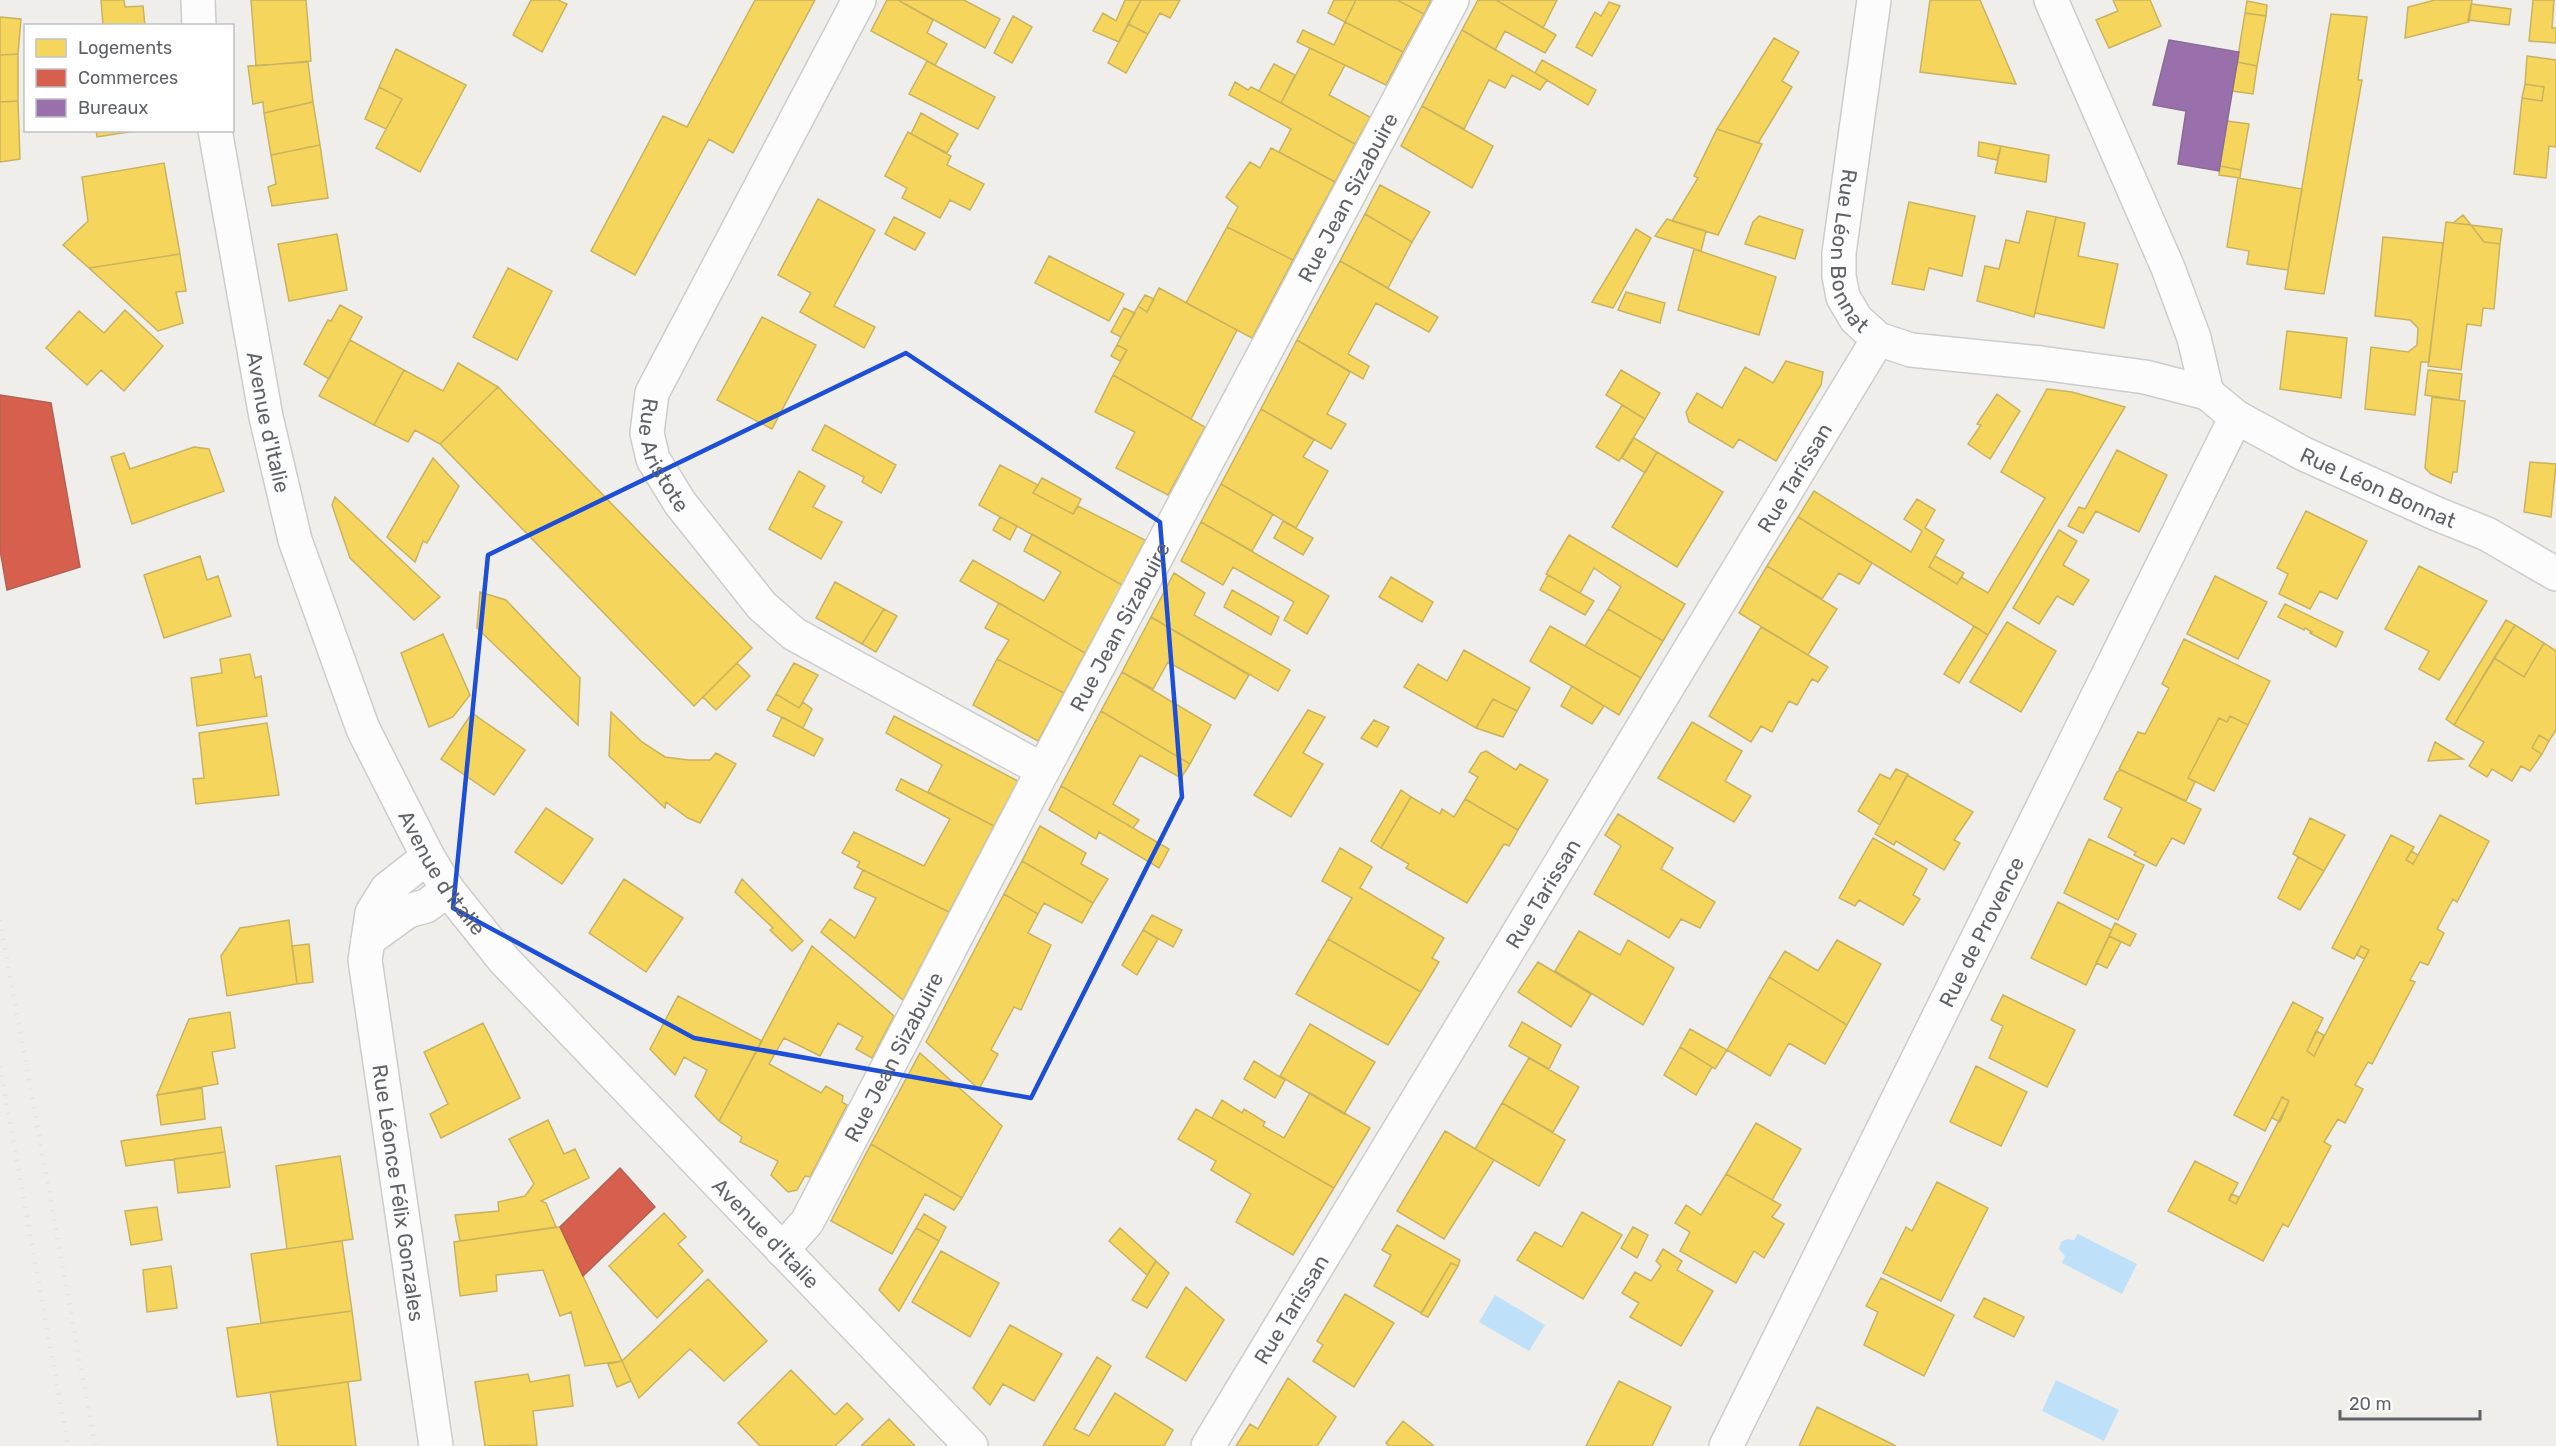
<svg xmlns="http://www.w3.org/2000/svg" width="2556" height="1446" viewBox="0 0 2556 1446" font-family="Rubik,sans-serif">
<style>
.water{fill:#bfe0f9}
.homes{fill:#f6d55c;stroke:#c9b360;stroke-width:1.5}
.shops{fill:#d6604d;stroke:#b26155;stroke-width:1.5}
.offices{fill:#9970ab;stroke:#886c97;stroke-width:1.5}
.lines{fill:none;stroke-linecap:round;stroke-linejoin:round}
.street-casing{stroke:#cbcccc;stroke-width:36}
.street{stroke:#fdfcfc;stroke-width:33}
.rail{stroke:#e4e4e4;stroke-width:4.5;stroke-dasharray:1.5 8;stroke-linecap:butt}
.marked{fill:none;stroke:#1d4ed8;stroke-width:4.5;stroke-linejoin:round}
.labels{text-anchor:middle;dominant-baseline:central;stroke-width:6;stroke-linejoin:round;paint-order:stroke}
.street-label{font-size:21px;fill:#5f6368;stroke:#fff}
</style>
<rect width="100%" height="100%" fill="#efeeea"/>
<path class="water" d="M2078,1234L2137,1264L2122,1294L2062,1263L2065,1256L2059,1249L2061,1242L2067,1239L2074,1240Z
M1495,1295L1545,1325L1529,1351L1479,1322Z
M2056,1380L2119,1410L2104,1441L2042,1411Z"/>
<path class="homes" d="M101,0H124L125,7L143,6L145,26H103Z
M251,0H306L311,61L256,66Z
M531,0H558L567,4L542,52L513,35Z
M755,0H815L733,153L709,139L635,275L591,251L663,116L687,127Z
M887,0H898L933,20L927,33L947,44L935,65L871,31Z
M898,0H964L1000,19L985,48Z
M1125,0H1141L1119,42L1093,31L1103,13L1116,21Z
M1141,0H1180L1170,18L1160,13L1148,34L1128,24Z
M1334,0H1356L1345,22L1328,13Z
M1356,0H1397L1424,14L1403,52L1345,22Z
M1397,0H1431L1424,14Z
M1478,0H1496L1556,35L1545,53L1505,31L1495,50L1462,30Z
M1496,0H1557L1543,28Z
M1930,0H1980L2016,84L1920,72Z
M2113,0H2150L2161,26L2109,48L2096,20L2118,11Z
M2435,0H2472L2469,22L2405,38L2408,7Z
M2533,0H2554L2552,28H2556V43L2529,41Z
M2247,1L2267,5L2266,16L2245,13Z
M1609,2L1620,6L1592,56L1576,47L1595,12L1601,16Z
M2471,4L2511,9L2509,25L2468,20Z
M2245,13L2266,16L2257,66L2237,62Z
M2331,14L2367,17L2358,80H2362L2324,294L2285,289Z
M1013,16L1032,27L1012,63L994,53Z
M0,17L21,19L18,54L0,55Z
M1345,22L1403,52L1386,85L1297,42L1303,30L1334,45Z
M1128,24L1148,34L1126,73L1108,63Z
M1462,30L1547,80L1540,90L1512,75L1505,88L1489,80L1464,129L1422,106Z
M1774,38L1799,52L1782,81L1792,87L1758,143L1717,129Z
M1310,48L1345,65L1329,95L1370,117L1355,144L1281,103Z
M396,49L466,85L420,172L376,148L402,99L379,87Z
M18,54V101L0,102V55Z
M2527,56L2556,60V147L2549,146L2546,178L2514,174L2522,98L2542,101L2544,87L2525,84Z
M1542,60L1596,90L1588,105L1535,73Z
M927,61L995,97L978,129L909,94Z
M308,62L313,102L264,113L263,102L253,104L248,66Z
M2237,62L2257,66L2253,94L2232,91Z
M1274,64L1295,75L1281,103L1259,91Z
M1235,82L1248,90L1251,87L1259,91L1355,144L1335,182L1279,152L1291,129L1229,95Z
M2525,84L2544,87L2542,101L2522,98Z
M379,87L402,99L386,129L365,119Z
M18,101L20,159L0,162V102Z
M313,102L320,145L271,155L264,113Z
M1422,106L1493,146L1472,188L1401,146Z
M921,113L958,134L947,153L911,134Z
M2227,121L2249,124L2241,170L2220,166Z
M1717,129L1762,144L1718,235L1672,221L1698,178L1694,176Z
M96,130H142L97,137Z
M908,132L951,156L947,165L984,184L970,210L950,200L940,218L902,198L907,188L885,176Z
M1979,142L2001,146L1997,160L1978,156Z
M320,145L328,198L272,206L268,187L276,184L271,155Z
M2001,146L2049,155L2046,182L1995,173Z
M1271,148L1335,182L1293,260L1227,227L1238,207L1226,197L1250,162L1260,168Z
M164,163L180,254L89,268L63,245L88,221L82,177Z
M2220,166L2241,170L2240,178L2219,175Z
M2238,178L2302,189L2288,270L2247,264L2249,251L2227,247Z
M1380,185L1430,212L1412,242L1365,214Z
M818,199L875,230L834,306L875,327L864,348L800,312L811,293L778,275Z
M1909,202L1975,216L1962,276L1929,268L1924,290L1892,284Z
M2027,211L2056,217L2034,317L1977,301L1985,266L1999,269L2006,240L2019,243Z
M1365,214L1412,242L1388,288L1340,261Z
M2463,215L2471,225L2453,223Z
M1759,216L1803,230L1795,259L1745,244L1753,222Z
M894,217L925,233L915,250L885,234Z
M2056,217L2085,223L2078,256L2118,264L2104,328L2035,313Z
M1667,219L1706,231L1701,251L1655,236Z
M2446,222L2471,225L2484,242L2500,244L2494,309L2483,308L2481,326L2467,324L2461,370L2428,366Z
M2471,225L2502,229L2500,244L2484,242Z
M1227,227L1293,260L1252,338L1186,303Z
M1636,229L1651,238L1613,308L1592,302Z
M337,234L347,290L289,301L278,244Z
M2383,237L2443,243L2429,362H2421L2415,415L2365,409L2371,347L2408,352L2417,345L2418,328L2410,320L2375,316Z
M1694,249L1776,277L1759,335L1678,310Z
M180,254L186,291L176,292L183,323L158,331L89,268Z
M1049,256L1124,294L1109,321L1035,283Z
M1340,261L1438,317L1429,332L1376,303L1348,354L1369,366L1363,379L1297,340Z
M508,268L552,291L517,360L473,337Z
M1159,288L1237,330L1191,419L1113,375L1127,350L1117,345L1121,337L1138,306L1147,312Z
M1626,292L1665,303L1660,323L1618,310Z
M1145,295L1154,299L1147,312L1138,306Z
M340,305L362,317L329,379L304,364L328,320L331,321Z
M1124,308L1135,313L1121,337L1111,332Z
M125,310L163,346L124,391L101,370L87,385L46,348L79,311L104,333Z
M762,317L816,345L772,429L717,400Z
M2287,331L2347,338L2341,398L2280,389Z
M350,340L404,370L374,425L319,396Z
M1297,340L1350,372L1327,414L1346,424L1331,449L1261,409Z
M1117,345L1127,350L1120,361L1111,356Z
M1786,361L1823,372L1821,385L1776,461L1739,439L1733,448L1689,422L1686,412L1697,393L1722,408L1745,367L1773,383Z
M458,363L498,387L440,444L415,430L408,442L374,425L404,370L443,391Z
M1621,370L1660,393L1645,419L1606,395Z
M2428,370L2462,374L2459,400L2425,395Z
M1113,375L1205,427L1168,495L1116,468L1135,432L1095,412Z
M498,387L752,648L694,706L440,444Z
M2047,389L2072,392L2125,407L1988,635L1798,517L1814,491L1911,552L1922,531L1904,519L1917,499L1935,510L1925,528L1944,540L1929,567L1957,584L1961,577L1988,593L2045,498L2001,472Z
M1997,394L2020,411L1990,459L1968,444L1981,425L1977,424Z
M2432,397L2465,401L2457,472H2453L2451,483L2431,474L2425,468Z
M1622,405L1645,419L1619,461L1596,447Z
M1261,409L1314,440L1303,457L1328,471L1296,528L1221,484Z
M825,425L896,465L881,493L862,482L864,477L812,450Z
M1634,438L1657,452L1645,473L1622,458Z
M194,447L209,449L224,491L132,524L111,457L124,453L130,469Z
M2117,450L2167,475L2139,532L2096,511L2083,533L2068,526L2079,507L2085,509Z
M1657,452L1723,492L1677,567L1612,527Z
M433,458L459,486L427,543L423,541L415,562L387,537Z
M2530,462L2556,464L2551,517L2524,512Z
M1000,465L1038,485L1033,493L1073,514L1078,506L1145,540L1122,585L979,505Z
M799,471L825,486L813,507L842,522L821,559L769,529Z
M1042,478L1081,499L1073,514L1033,493Z
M1221,484L1273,514L1252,551L1201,522Z
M335,497L440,597L414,620L350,558L332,505Z
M2306,511L2367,541L2337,599L2320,591L2310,609L2279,594L2288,574L2277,568Z
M1000,517L1017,526L1010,540L993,530Z
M1798,517L1872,563L1859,584L1839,573L1822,599L1767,566Z
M1283,521L1313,538L1303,555L1274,538Z
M1201,522L1329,596L1307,634L1284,620L1294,602L1233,567L1223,585L1181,561Z
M2059,530L2077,541L2063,565L2089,580L2073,605L2057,596L2039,624L2013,608Z
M1032,534L1122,585L1085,653L960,581L973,560L1044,601L1061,572L1024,551Z
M1569,535L1685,604L1663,641L1608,609L1621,587L1594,568L1580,593L1546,574Z
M200,556L207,580L218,576L231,616L164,638L144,575Z
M1935,556L1964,573L1957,584L1929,567Z
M1767,566L1837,609L1808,655L1739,613Z
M2419,566L2487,601L2439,680L2419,669L2429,651L2385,629Z
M1174,573L1205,593L1194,615L1290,670L1278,691L1151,617Z
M1548,575L1594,601L1585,615L1540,590Z
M2215,576L2267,602L2238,659L2187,634Z
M1391,577L1433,602L1422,622L1379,597Z
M835,582L884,609L862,644L816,618Z
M1232,590L1279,617L1271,635L1224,607Z
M480,592L506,600L580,678L578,725L477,628Z
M999,603L1085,653L1064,693L997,659L1009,640L985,628Z
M2285,604L2343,632L2336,647L2310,633L2312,632L2305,628L2304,630L2278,617Z
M884,609L897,616L876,652L862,644Z
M1608,609L1663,641L1641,678L1585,646Z
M1151,617L1249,675L1235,699L1168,662L1153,689L1122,672Z
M2506,620L2515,625L2454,725L2446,719Z
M2007,622L2056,651L2021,712L1970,682Z
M2515,625L2544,643L2524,677L2494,658Z
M1550,626L1641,678L1619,715L1530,661Z
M1974,626L1988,635L1959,683L1944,674Z
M1761,627L1828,667L1818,682L1812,679L1797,705L1789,701L1772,732L1761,726L1751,742L1709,716Z
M443,634L470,695L453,717L429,727L401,653Z
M2184,639L2270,681L2248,725L2230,716L2227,722L2219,718L2188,778L2195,782L2186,801L2119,769L2138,732L2145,734L2169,688L2162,684Z
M2544,643L2556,651V730L2549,741L2539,735L2532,748L2542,754L2530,771L2521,766L2512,781L2492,769L2487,777L2469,766L2484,742L2454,725L2494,658L2524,677Z
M1464,650L1530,688L1517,711L1493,699L1476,728L1404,687L1418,664L1447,681Z
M250,654L255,678L261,676L267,716L197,726L191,678L222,673L220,659Z
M997,659L1064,693L1038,741L973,705Z
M737,663L750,676L716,710L703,697Z
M794,663L818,675L799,708L776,694Z
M1122,672L1211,725L1190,764L1101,711Z
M1572,686L1604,706L1592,724L1561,706Z
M776,694L799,708L803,702L812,709L803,728L767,710Z
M1493,699L1517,711L1503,737L1476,728Z
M1308,710L1325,717L1303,753L1323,764L1291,817L1254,795Z
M1101,711L1190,764L1181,778L1140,755L1113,804L1139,820L1133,828L1061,786Z
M611,712L642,742L665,757L688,760H710L716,753L736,764L700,823L688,818L666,802L665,808L609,756Z
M472,713L525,750L494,795L441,759Z
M894,716L1018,781L994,826L928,792L942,765L886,733Z
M2230,716L2248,725L2214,791L2188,778L2219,718L2227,722Z
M782,717L823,739L814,756L773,736Z
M1374,720L1389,727L1377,747L1361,738Z
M1692,722L1742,751L1725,781L1751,796L1734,822L1658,778Z
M267,723L279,795L196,804L193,779L204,778L199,733Z
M2539,735L2549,741L2542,754L2532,748Z
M2435,742L2463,759L2428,761Z
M1486,751L1516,770L1520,764L1548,780L1518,830L1465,799L1478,777L1469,772L1481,753Z
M1896,769L1908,774L1880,825L1858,811L1880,774L1890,779Z
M2121,770L2201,809L2184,844L2172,838L2156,866L2134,855L2136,852L2108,837L2122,808L2104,799L2117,772Z
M1907,775L1973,812L1954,840L1960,843L1944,870L1896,841L1894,845L1875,834Z
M901,779L994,826L949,912L857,867L860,862L842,853L854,832L924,866L950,819L896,790Z
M1061,786L1169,849L1159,868L1099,832L1096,839L1049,810Z
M1401,790L1411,797L1381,848L1371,841Z
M1411,797L1440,814L1442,809L1454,817L1465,799L1518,830L1509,846L1504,844L1467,903L1406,868L1409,864L1381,848Z
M546,808L593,839L562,884L515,852Z
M1618,814L1673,848L1661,869L1715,902L1700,928L1681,919L1669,938L1594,894L1621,846L1605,835Z
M2440,815L2489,841L2457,902L2453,899L2437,929L2444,933L2428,965L2420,962L2410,980L2415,982L2372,1064L2368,1062L2355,1085L2363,1089L2345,1123L2338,1119L2324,1142L2331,1146L2288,1227L2283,1224L2263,1261L2168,1211L2195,1161L2238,1183L2229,1200L2236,1204L2289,1101L2282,1097L2265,1131L2234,1115L2293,1002L2323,1018L2307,1051L2314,1056L2369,950L2361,946L2354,959L2332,948L2391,835L2414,847L2406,860L2413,864Z
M2310,818L2345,835L2324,871L2293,854Z
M1040,826L1086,853L1081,864L1108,879L1093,903L1022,861Z
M1873,838L1927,869L1913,895L1920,899L1903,925L1859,900L1855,906L1839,898Z
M2089,839L2144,865L2118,920L2064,893Z
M1340,848L1372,867L1360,888L1444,938L1432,958L1439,962L1421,992L1328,939L1352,898L1322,881Z
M2411,851L2418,855L2413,864L2406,860Z
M2298,857L2324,871L2300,910L2278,898Z
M1022,861L1093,903L1082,923L1044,903L1038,914L1004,894Z
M863,870L949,912L903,1000L821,932L830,919L855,938L876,898L854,888Z
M624,879L683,918L646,972L589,933Z
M742,879L803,941L792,951L770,930L773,928L735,892Z
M1004,894L1038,914L1028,933L1051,945L1021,1010L1014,1007L991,1050L998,1054L979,1089L926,1042Z
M2058,902L2112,930L2086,985L2031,958Z
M1152,915L1182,930L1173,947L1143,930Z
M289,920L297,984L227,996L221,956L240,928Z
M2115,923L2136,934L2130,946L2109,936Z
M1143,930L1158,939L1137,975L1122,965Z
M1579,931L1620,955L1628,940L1674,968L1643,1025L1555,971Z
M2109,936L2121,942L2107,968L2096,963Z
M1328,939L1421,992L1388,1045L1296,994Z
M1837,940L1881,964L1847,1025L1769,977L1785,951L1818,971Z
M309,944L313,982L297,984L292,946Z
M812,946L894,1016L872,1058L856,1049L863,1037L838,1023L820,1056L784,1038L769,1064L821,1093L826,1086L843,1096L842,1102L847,1105L810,1177L805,1176L797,1190L788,1192L771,1175L778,1161L740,1142L742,1137L719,1121Z
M2361,946L2369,950L2364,959L2357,955Z
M1538,962L1591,994L1571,1027L1518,992Z
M1769,977L1847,1025L1825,1064L1789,1043L1770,1076L1727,1050Z
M2003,995L2075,1030L2047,1087L1989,1058L2003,1026L1991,1020Z
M678,996L762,1041L719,1121L695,1096L707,1070L684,1057L675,1075L650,1049Z
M230,1012L235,1048L212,1052L218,1084L157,1095L189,1019Z
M1522,1022L1561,1045L1549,1069L1509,1046Z
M483,1023L520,1098L441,1138L430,1114L448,1104L424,1052Z
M1310,1024L1375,1062L1344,1114L1280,1076Z
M1690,1029L1727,1050L1715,1069L1680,1047Z
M2316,1031L2324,1035L2314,1056L2307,1051Z
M1680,1047L1712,1067L1696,1095L1664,1075Z
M920,1053L1002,1126L962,1198L871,1144Z
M1529,1058L1579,1087L1553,1132L1502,1103Z
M1254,1061L1285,1080L1275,1098L1244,1079Z
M1976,1066L2027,1092L2001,1146L1950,1122Z
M202,1088L205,1119L161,1125L157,1095Z
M1310,1093L1370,1128L1334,1188L1212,1118L1222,1100L1242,1113L1244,1109L1265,1122L1263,1126L1284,1138Z
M2282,1097L2289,1101L2280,1122L2272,1118Z
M1502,1103L1565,1140L1539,1186L1475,1149Z
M1196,1109L1334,1188L1293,1255L1236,1222L1251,1194L1211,1170L1216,1161L1178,1139Z
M548,1120L564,1154L575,1149L589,1178L541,1201L546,1203L556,1227L460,1241L455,1215L499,1211L498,1202L525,1196L534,1184L509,1139Z
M1756,1123L1801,1149L1772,1200L1726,1174Z
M221,1127L225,1152L126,1166L121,1141Z
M1445,1131L1494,1160L1444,1239L1397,1211Z
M871,1144L962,1198L954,1210L925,1194L892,1254L831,1221Z
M225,1152L230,1187L178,1193L174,1159Z
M340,1156L353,1239L287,1249L276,1166Z
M1726,1174L1781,1205L1772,1217L1784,1224L1764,1258L1754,1251L1736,1283L1680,1251L1690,1232L1675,1223L1686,1205L1701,1215Z
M1937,1182L1988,1208L1941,1301L1883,1273L1906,1227L1912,1231Z
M2231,1194L2239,1197L2236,1204L2229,1200Z
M157,1207L162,1240L131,1245L125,1211Z
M1582,1212L1622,1235L1583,1299L1517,1260L1535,1232L1562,1247Z
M664,1213L686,1237L678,1244L703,1271L657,1318L609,1266Z
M924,1214L946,1227L939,1241L916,1228Z
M1397,1225L1460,1260L1458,1266L1451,1263L1421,1313L1374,1286L1391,1255L1382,1250Z
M560,1227L583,1276L622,1361L585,1366L571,1312L560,1316L543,1270L496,1275L497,1291L460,1296L454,1242Z
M1633,1227L1648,1235L1637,1258L1621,1248Z
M916,1228L939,1241L899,1311L879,1290Z
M1120,1228L1156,1261L1147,1275L1109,1241Z
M342,1241L352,1311L261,1323L251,1254Z
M1663,1249L1682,1261L1677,1270L1713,1291L1681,1346L1630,1317L1639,1303L1622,1293L1635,1272L1651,1281L1661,1266L1656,1261Z
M941,1251L999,1283L970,1337L912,1302Z
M1156,1261L1169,1273L1147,1308L1132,1300Z
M1451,1263L1458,1266L1428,1317L1421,1314Z
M171,1266L177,1308L147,1312L143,1270Z
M1881,1278L1954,1315L1924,1376L1864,1345L1878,1312L1866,1306Z
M708,1279L767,1341L724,1381L690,1349L639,1398L622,1361Z
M1186,1287L1224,1320L1186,1381L1146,1357Z
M1345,1294L1394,1323L1354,1387L1313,1361L1323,1345L1317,1341Z
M1984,1298L2024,1317L2014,1337L1974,1317Z
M352,1311L361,1380L237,1397L227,1328Z
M1010,1325L1062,1354L1034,1401L1003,1384L990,1405L973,1388Z
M1097,1357L1111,1366L1074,1429L1089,1436L1115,1393L1173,1430L1164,1446H1043Z
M622,1361L631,1381L617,1387L608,1364Z
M791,1370L835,1415L847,1403L863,1419L835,1446H760L738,1423Z
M528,1374L530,1382L569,1375L573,1406L533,1411L537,1445L485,1446L475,1382Z
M1288,1378L1336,1417L1317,1446H1236L1250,1424L1258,1429Z
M1619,1381L1671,1407L1652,1446H1586Z
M348,1382L356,1446H278L270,1392Z
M1817,1407L1896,1446H1799Z
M889,1419L915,1446H861Z
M1403,1421L1434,1446H1389L1386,1443Z"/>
<path class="shops" d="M0,395L51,403L80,567L7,590L0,550Z
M620,1168L655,1207L583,1276L560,1227Z"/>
<path class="offices" d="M2169,40L2239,52L2219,171L2178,164L2186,111L2153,105Z"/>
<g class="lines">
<g class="street-casing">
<g id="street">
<path d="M198,0L199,26"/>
<path id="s1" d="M859,0L652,393L647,433L653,459L680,503L762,606L794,634L1043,770"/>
<path id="s2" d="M1874,0L1839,253V276L1843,297L1856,319L1878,339L1911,350L2041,363L2145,377L2207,393L2236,417L2304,454L2437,514L2487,534L2556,574"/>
<path d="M2051,0L2168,268L2194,338L2207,393"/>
<path id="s3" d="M215,130L266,417L295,540L363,729L428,857L448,890L504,960L971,1446"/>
<path id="s4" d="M428,857L387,889L372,913L365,960L436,1446"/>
<path d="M368,940L408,911L426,906L448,890"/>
<path id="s5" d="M782,1250L807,1222L1043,770L1452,0"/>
<path id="s6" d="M1208,1446L1878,339"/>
<path id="s7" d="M1726,1446L2236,417"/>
</g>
</g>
<use href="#street" class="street"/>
<path class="rail" d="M0,920L95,1446
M0,1066L68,1446"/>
</g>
<path class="marked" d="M906,353L1160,522L1182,797L1031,1098L694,1038L453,908L488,555Z"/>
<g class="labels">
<g class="street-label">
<text stroke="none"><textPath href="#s5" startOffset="1196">Rue Jean Sizabuire</textPath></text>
<text stroke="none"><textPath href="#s2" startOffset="255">Rue Léon Bonnat</textPath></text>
<text stroke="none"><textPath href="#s3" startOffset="297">Avenue d'Italie</textPath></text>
<text stroke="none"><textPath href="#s1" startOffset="510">Rue Aristote</textPath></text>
<text stroke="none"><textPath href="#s6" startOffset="1132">Rue Tarissan</textPath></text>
<text stroke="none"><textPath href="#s2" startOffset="886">Rue Léon Bonnat</textPath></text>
<text stroke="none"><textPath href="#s5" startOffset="710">Rue Jean Sizabuire</textPath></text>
<text stroke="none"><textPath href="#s3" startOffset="783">Avenue d'Italie</textPath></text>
<text stroke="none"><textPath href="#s6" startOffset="646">Rue Tarissan</textPath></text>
<text stroke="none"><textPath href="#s7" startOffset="574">Rue de Provence</textPath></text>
<text stroke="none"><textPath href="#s5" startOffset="224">Rue Jean Sizabuire</textPath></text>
<text stroke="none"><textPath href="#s4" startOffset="363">Rue Léonce Félix Gonzales</textPath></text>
<text stroke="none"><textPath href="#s3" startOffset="1269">Avenue d'Italie</textPath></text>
<text stroke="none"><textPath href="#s6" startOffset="160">Rue Tarissan</textPath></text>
</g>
</g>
<rect x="24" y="24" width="210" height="108" fill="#ffffff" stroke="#bfc1c3" stroke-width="1.5"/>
<rect x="36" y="39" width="30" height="18" fill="#f6d55c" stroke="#bfc1c3" stroke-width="1.5"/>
<text x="78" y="54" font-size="18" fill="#5f6368">Logements</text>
<rect x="36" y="69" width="30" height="18" fill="#d6604d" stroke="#bfc1c3" stroke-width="1.5"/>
<text x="78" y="84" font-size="18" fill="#5f6368">Commerces</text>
<rect x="36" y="99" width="30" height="18" fill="#9970ab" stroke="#bfc1c3" stroke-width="1.5"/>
<text x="78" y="114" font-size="18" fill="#5f6368">Bureaux</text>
<path d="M2340 1410v9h140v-9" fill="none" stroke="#5f6368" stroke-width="3"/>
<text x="2349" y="1410" font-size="18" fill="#5f6368" stroke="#ffffff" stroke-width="4.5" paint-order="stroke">20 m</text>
</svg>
